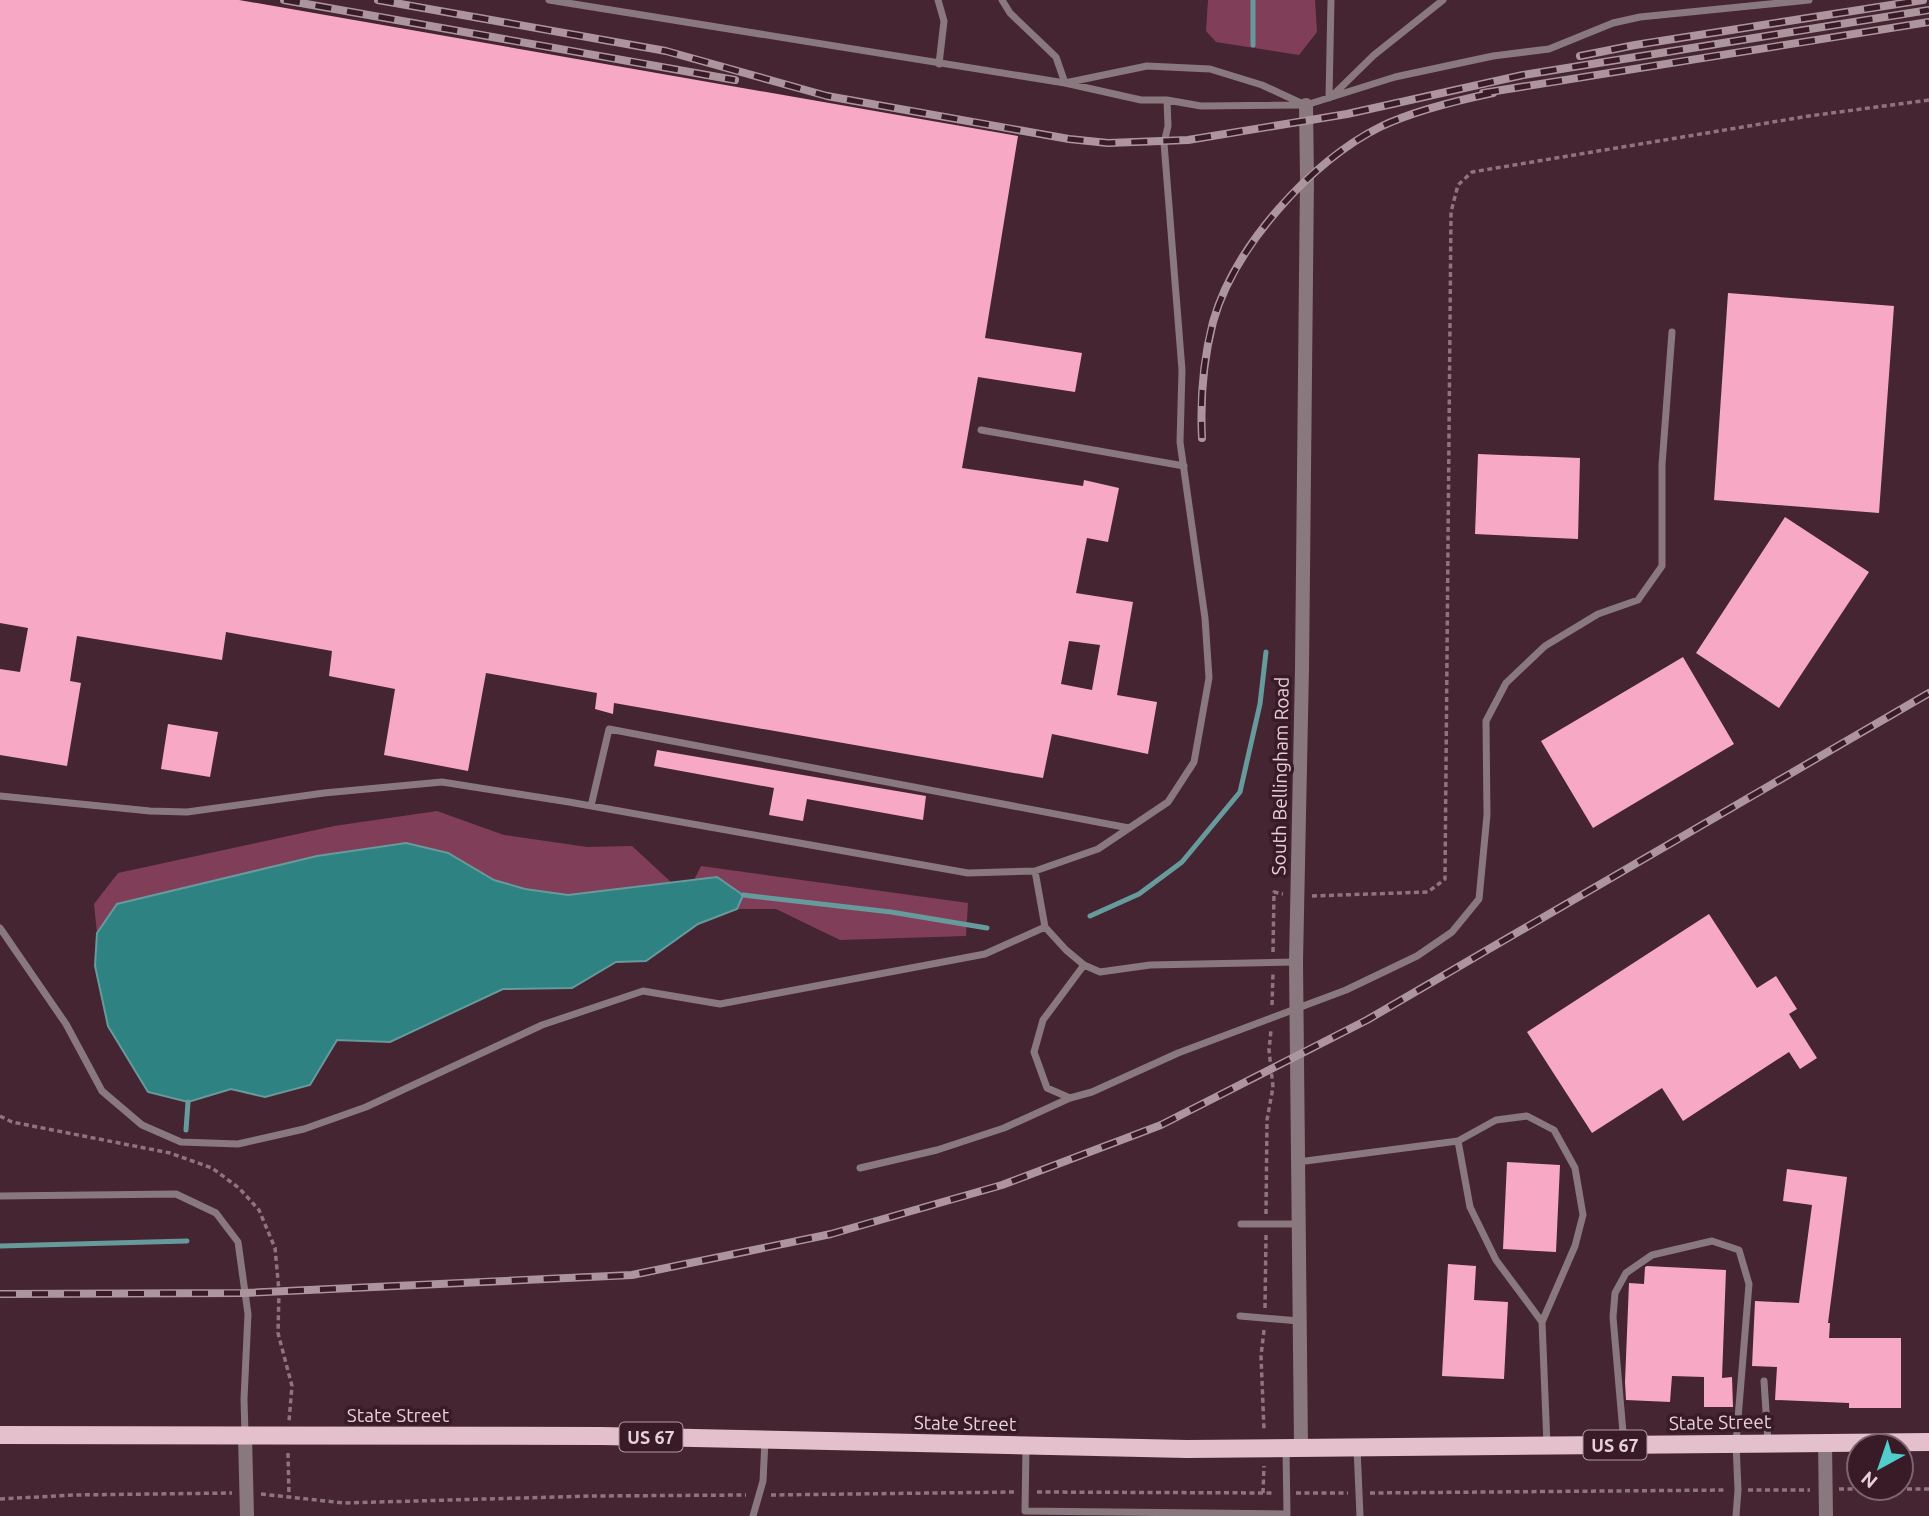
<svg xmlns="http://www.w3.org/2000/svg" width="1929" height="1516" viewBox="0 0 1929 1516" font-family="Ubuntu,sans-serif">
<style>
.forest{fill:#813e59}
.water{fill:#2f8282;stroke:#669a9c;stroke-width:2}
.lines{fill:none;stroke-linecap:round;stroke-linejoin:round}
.stream{stroke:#669a9c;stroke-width:5}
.building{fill:#f6a8c4;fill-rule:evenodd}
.path{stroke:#8e747e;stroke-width:3.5;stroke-dasharray:5 3.5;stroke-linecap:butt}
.service{stroke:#89787e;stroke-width:7}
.minor{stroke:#89787e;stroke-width:14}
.primary{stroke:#e3c0cb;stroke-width:18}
.rail-casing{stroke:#ad959e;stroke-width:8}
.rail{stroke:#391b27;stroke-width:5;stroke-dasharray:16;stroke-linecap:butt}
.labels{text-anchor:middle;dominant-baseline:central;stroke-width:7;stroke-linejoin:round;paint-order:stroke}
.shield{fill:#391b27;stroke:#b29aa3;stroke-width:2}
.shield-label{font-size:18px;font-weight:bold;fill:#e6d1d8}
.street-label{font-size:19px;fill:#e6d1d8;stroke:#391b27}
</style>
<rect width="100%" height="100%" fill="#442531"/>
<path class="forest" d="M1208,0H1315L1317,32L1299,55L1216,42L1206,31Z
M437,811L504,835L587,847L632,846L671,882L568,895L525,889L493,880L448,853L406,843L317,856L117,904L97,933L94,904L118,873L334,826Z
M701,866L968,903L966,936L840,940L776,909H737L743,895L694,880Z"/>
<path class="water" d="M406,843L448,853L494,880L525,889L568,895L717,877L743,895L737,909L698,924L646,961L616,962L572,988L503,989L390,1042L337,1040L310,1085L265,1097L231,1089L188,1102L148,1092L108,1026L95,966L97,933L117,904L317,856Z"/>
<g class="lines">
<path class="stream" d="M1253,0V45
M743,895L891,912L987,928
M1090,916L1139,894L1182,862L1240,792L1260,704L1266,652
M186,1130L188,1102
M0,1246L187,1241"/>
</g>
<path class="building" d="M0,0H239L1018,136L985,338L1082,353L1075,392L978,377L962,468L1083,486L1084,480L1119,488L1108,542L1087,538L1076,593L1133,602L1117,695L1157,702L1148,754L1052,734L1043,778L614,703L613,714L595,709L597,693L486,673L468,771L384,755L395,689L329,676L332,651L226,632L222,660L77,636L70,681L81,683L67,766L0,755V669L20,672L28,628L0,623ZM1069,641L1100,645L1092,690L1061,684Z
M1728,293L1894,306L1879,513L1714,500Z
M1478,454L1580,458L1578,539L1475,534Z
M1785,517L1869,572L1779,708L1696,653Z
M1683,657L1734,744L1593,828L1541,741Z
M168,724L218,732L210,777L161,769Z
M657,750L926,796L923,820L807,799L803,821L769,815L774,788L654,766Z
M1709,914L1757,988L1776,976L1797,1009L1789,1014L1817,1058L1800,1069L1789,1052L1683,1121L1662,1088L1592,1133L1527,1032Z
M1507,1162L1560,1165L1556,1252L1503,1249Z
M1787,1169L1847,1177L1828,1323H1830L1829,1338H1901V1408H1849V1403L1775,1400L1777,1367L1752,1366L1755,1301L1799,1303L1812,1205L1783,1201Z
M1448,1264L1476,1266L1474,1300L1508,1302L1504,1379L1442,1376Z
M1647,1266L1726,1270L1722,1378L1732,1377L1733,1407H1704V1377L1672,1376L1670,1402L1626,1400L1625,1382L1629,1283L1644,1284L1645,1267Z"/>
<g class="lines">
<path class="path" d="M1312,896L1428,892L1445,879L1451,212L1458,185L1472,172L1809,116L1929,100
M1273,952L1274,892L1283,894
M1272,1005L1273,974
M0,1116L12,1122L170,1153L212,1168L239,1188L259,1210L275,1248L279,1291L278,1333L292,1386L289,1421
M1266,1214L1267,1120L1273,1087L1269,1050L1271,1030
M1265,1308L1266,1235
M1264,1330L1261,1356L1264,1430
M288,1453L289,1496
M1839,1489H1929
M1748,1490H1810
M1037,1492L1274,1493
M1263,1493L1264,1466
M1296,1493H1348
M1370,1493L1726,1490
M261,1494L344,1503L592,1496L746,1495
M771,1495L1015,1492
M0,1499L74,1495L232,1493"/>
<path class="service" d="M549,0L1065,83L1141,100H1167L1201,106L1306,105L1395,77L1493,56L1549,49L1613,23L1640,17L1809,0
M938,0L944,21L939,64
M1002,0L1010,13L1056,57L1065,83L1147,66L1210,69L1262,85L1303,104
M1332,96L1374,55L1443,0
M1329,98L1331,0
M981,430L1184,466
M0,796L150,811L187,812L324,793L442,782L569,802L968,873L1035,871L1098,849L1168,802L1194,762L1209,678L1205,618L1180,442L1182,370L1164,143L1168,126L1167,100
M591,806L609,729L1129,828
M1035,871L1045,927L1066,950L1084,965L1100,972L1150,965L1296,962
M0,928L66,1024L102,1091L142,1125L181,1142L238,1144L304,1129L366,1107L542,1025L643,991L720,1004L985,954L1045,927
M1070,1098L1047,1088L1034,1052L1043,1020L1084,965
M1458,1141L1470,1207L1496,1260L1542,1322
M1298,1162L1458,1141L1496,1120L1527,1116L1554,1130L1575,1168L1583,1215L1575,1246L1542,1322L1547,1445
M860,1168L937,1150L1004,1128L1070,1098L1092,1092L1178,1053L1346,990L1417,956L1452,932L1479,899L1487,815L1486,721L1506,683L1545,646L1598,614L1638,600L1662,566V465L1672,332
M0,1196L176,1194L216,1213L238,1242L248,1314L244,1399L245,1435
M1241,1224H1299
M1240,1316L1299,1321
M1764,1381L1768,1442
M1624,1444L1613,1317L1615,1293L1626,1273L1652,1255L1712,1241L1739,1250L1749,1284L1736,1443L1738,1490L1736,1516
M1026,1446L1025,1511L1287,1514L1286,1449
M1357,1448L1360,1516
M753,1516L763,1481L765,1440"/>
<path class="minor" d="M245,1435L247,1516
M1825,1442L1826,1516
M1301,1447L1296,962L1302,669L1307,178L1306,105"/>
<path class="primary" d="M0,1435L602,1436L1187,1449L1929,1442"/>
<g class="rail-casing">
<path id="rail" d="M284,0L735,80
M378,0L666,51L827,96L1069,139L1108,143L1188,140L1347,114L1523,75L1929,10
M1580,56L1635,45L1923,0
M1483,93L1929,22
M1202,438C1200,398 1203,361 1213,322C1234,247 1311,161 1380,127C1411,112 1459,100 1493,93
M0,1294L245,1293L632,1275L831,1234L1002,1185L1161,1125L1367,1020L1929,693"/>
</g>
<use href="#rail" class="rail"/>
</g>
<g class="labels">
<g class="shield">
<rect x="619.5" y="1422.5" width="63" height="29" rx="5"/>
<rect x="1583.5" y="1430.5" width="63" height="29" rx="5"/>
</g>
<g class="shield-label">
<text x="651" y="1437">US 67</text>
<text x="1615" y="1445">US 67</text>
</g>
<g class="street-label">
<text transform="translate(1280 776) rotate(-89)">South Bellingham Road</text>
<text x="398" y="1415">State Street</text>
<text transform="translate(1720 1422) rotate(-1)">State Street</text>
<text transform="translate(965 1423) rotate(1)">State Street</text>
</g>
</g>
<g transform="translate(1880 1467) rotate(220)"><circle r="33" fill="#391b27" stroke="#7e646e" stroke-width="2"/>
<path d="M0-5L12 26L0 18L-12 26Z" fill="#52cdcd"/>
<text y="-10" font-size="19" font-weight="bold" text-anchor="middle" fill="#e6d1d8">N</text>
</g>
</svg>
